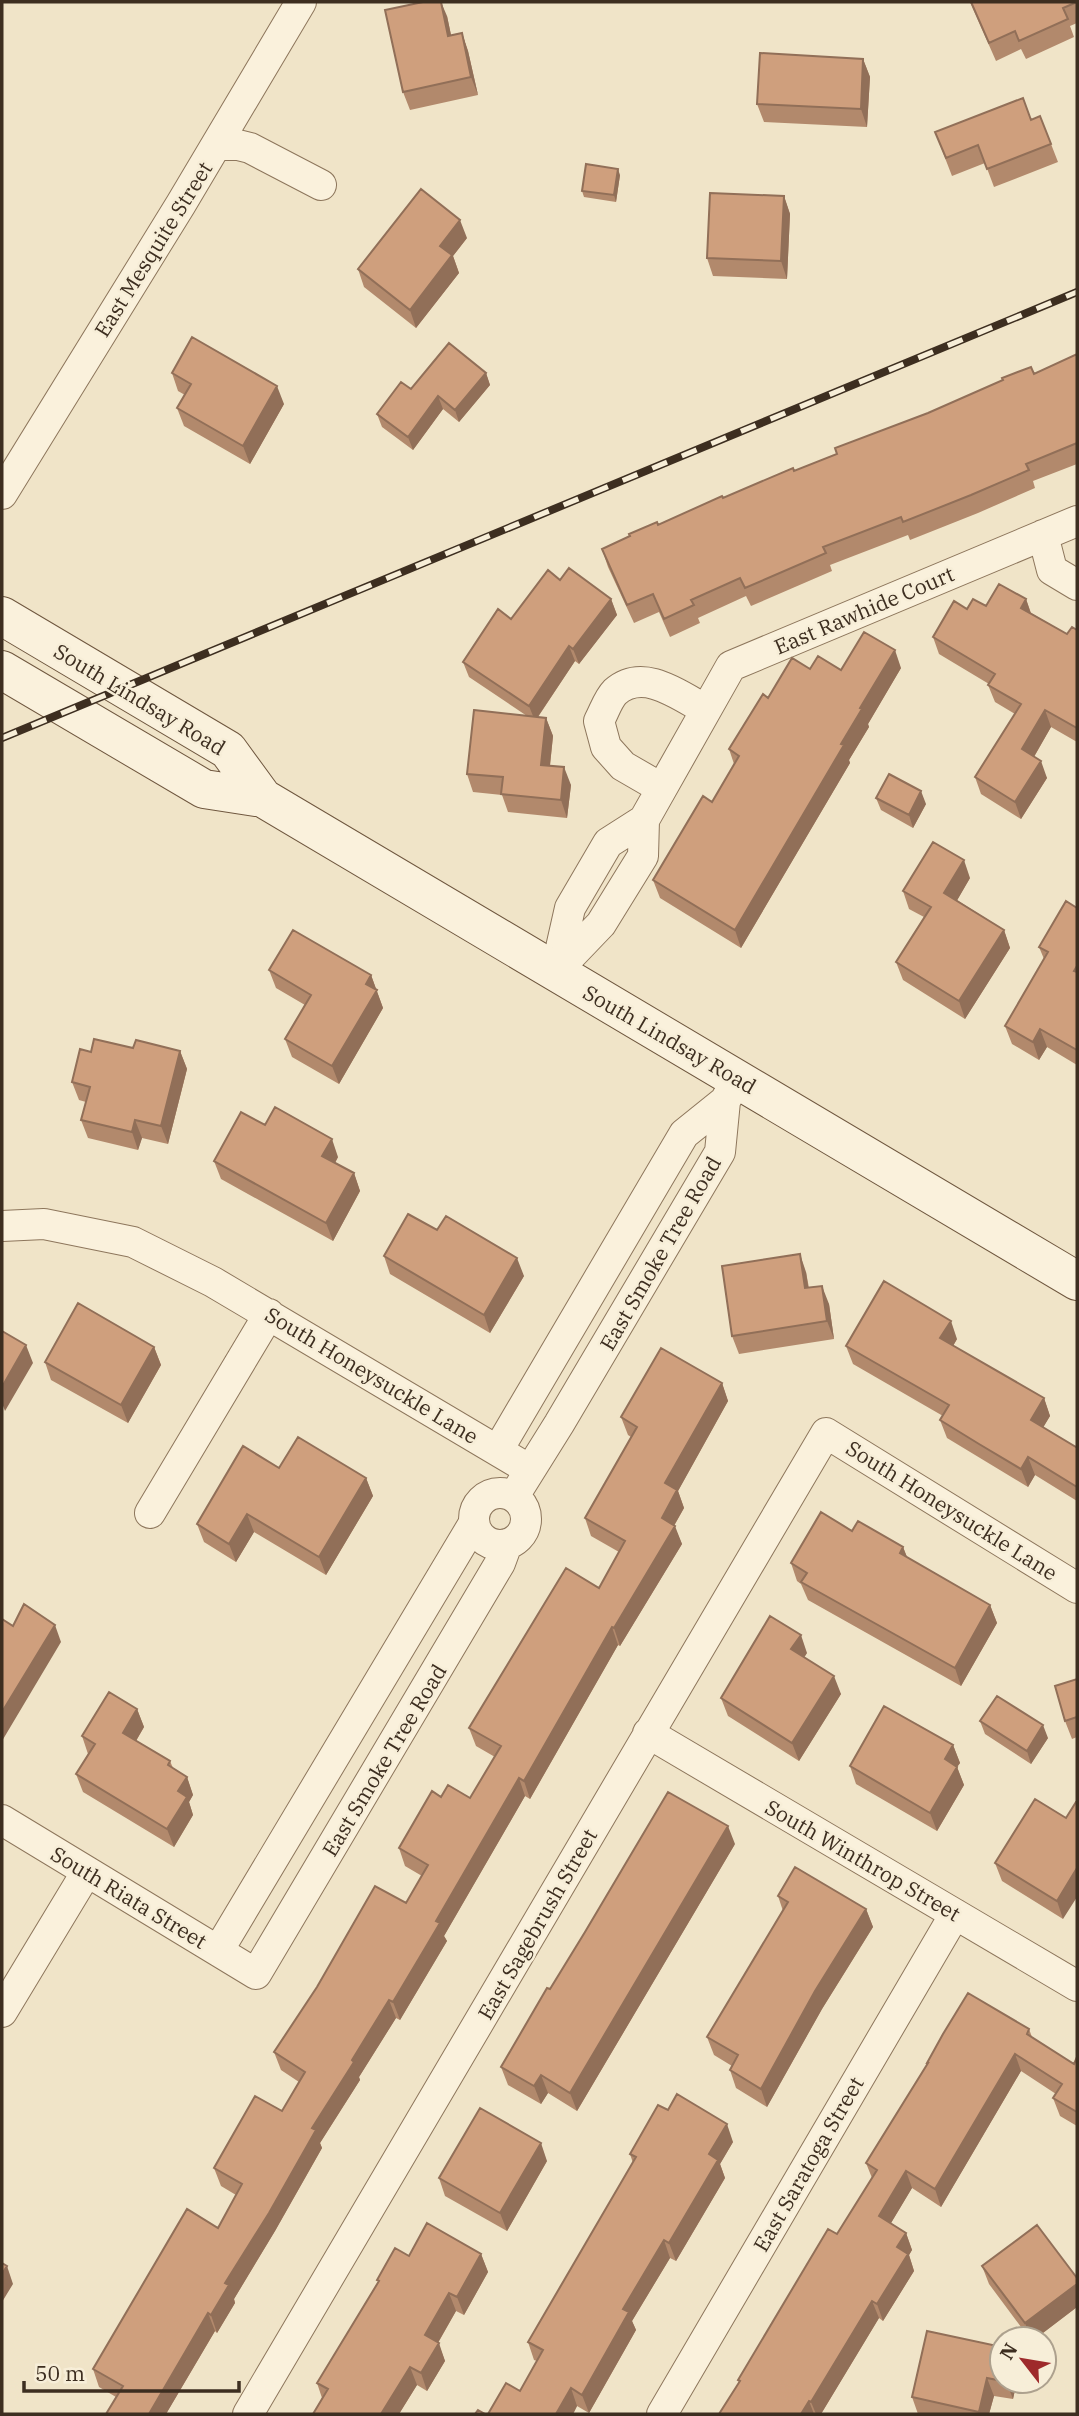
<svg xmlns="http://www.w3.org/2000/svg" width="1079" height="2416" viewBox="0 0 1079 2416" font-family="'IBM Plex Serif',serif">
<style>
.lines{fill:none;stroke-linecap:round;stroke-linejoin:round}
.street-casing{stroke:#8d765c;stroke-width:32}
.secondary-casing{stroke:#6f573f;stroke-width:40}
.street{stroke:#faf1dc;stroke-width:30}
.secondary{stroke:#faf1dc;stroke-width:38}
.rail-casing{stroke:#3d2e20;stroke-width:8}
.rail{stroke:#f7eed8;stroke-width:5;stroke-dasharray:16;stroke-linecap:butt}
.wall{fill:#b2896c}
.shaded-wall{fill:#916f58}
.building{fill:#cf9f7d;stroke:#916f58;stroke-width:2}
.labels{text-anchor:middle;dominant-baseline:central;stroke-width:5;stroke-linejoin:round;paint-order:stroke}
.street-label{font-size:21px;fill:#3d2e20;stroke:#f7eed8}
</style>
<rect width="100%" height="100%" fill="#f0e4c8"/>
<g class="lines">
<g class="street-casing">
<path id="street" d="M217,145H238L250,148L321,185
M2,494L181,204L301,2
M1043,535L1052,570L1077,585
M661,788L623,766L606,747L599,721C604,712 608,699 615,692C643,667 679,695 706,710
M556,970L570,908L608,843L644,820
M555,972L601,924L643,856L644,820L731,666L1077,521
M2,1226L44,1224L133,1242L213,1282L530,1470
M498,1450L684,1134L725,1101L730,1092
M474 1519a26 26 0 1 1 52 0a26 26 0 1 1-52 0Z
M514,1496L559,1424L720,1152L725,1101
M150,1513L269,1314
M648,1733L1077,1986
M2,1820L256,1974L500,1563L507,1544
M218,1951L474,1523
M2,2012L86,1873
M248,2414L826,1433L1077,1588
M662,2414L955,1914"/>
</g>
<g class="secondary-casing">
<path id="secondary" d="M2,616L228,750L263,798
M2,670L204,789L263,798L1077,1281"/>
</g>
<use href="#street" class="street"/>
<use href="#secondary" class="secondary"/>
<g class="rail-casing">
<path id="rail" d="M2,738L1077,292"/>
</g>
<use href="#rail" class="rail"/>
</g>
<path class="wall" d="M970,2H1077V23L1070,26L1074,37L1026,59L1021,49L996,61Z
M447,16L451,35L462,33L468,51L478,95L410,110L403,92Z
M863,59L870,77L867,127L764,122L757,104Z
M1031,120L1051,144L1058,162L994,187L985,163L952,176L935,132Z
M620,175L616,202L584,197L582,191Z
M784,196L790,214L787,279L713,276L707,258Z
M467,238L453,256L459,273L416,328L364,287L358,269Z
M1077,354V464L1033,481L1035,488L978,513L910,540L908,535L830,565L832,571L751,606L746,596L698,618L700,623L670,637L659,612L634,623L608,567L602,549L723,498L794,471L1034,374Z
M172,373L284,404L250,464L184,426L177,408L185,395L178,391Z
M486,373L490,385L459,422L443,409L413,450L382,427L377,414L411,389Z
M560,580L611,599L617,615L579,664L575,661L538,717L546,718L553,736L550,766L571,785L567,818L508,812L502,795L473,792L467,774L527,716L469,677L463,662L511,619Z
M1026,599L1031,613L1067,634L1077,630V742L1051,727L1034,757L1047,778L1021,819L981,794L975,777L1015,714L995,702L988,685L989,684L939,654L933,637L967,609Z
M901,668L868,724L869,727L849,760L850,763L741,948L660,898L653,880L712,802L734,764L729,749L768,698L810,669L841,670Z
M876,798L926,804L913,828L881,810Z
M970,878L957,900L1004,930L1010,948L965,1019L903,980L896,962L924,917L909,909L903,891Z
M1077,908V1065L1047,1047L1039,1060L1012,1044L1005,1026L1044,959L1039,947Z
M269,970L371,975L383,1008L339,1084L292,1057L285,1039L305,1005L276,988Z
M133,1048L180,1051L187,1069L168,1144L142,1138L138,1150L88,1138L81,1120L86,1102L79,1100L72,1082L91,1052Z
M338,1157L335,1163L354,1173L360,1191L333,1241L221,1179L214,1161Z
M437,1230L524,1276L490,1333L390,1274L384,1256Z
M806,1272L809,1288L829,1304L834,1339L739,1354L732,1336Z
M957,1339L953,1346L1044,1398L1050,1416L1043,1427L1076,1447L1077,1446V1501L1035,1475L1028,1487L947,1438L940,1420L943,1416L853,1364L846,1346Z
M154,1347L161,1365L128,1423L51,1380L45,1362Z
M722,1383L728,1401L678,1491L684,1508L674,1526L682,1544L620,1646L618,1645L530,1799L525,1796L444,1936L447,1941L400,2020L396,2018L359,2077L360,2080L320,2143L322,2148L275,2231L234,2299L235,2303L217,2333L215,2331L166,2414H106L116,2397L99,2387L93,2369L218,2228L236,2195L221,2186L214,2168L282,2111L299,2082L281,2070L274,2052L406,1903L422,1876L405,1866L399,1848L441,1797L470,1798L495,1757L476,1746L469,1728L599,1588L619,1552L591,1536L585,1518L631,1437L628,1435L621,1417Z
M366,1478L373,1496L326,1575L254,1532L236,1562L204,1542L197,1524Z
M852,1531L903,1547L907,1557L990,1605L997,1623L961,1686L808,1600L801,1584L797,1581L791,1563Z
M807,1653L804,1657L841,1694L799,1761L728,1716L721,1698Z
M1077,1679V1737L1072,1739L1065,1721Z
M137,1709L144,1727L136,1741L170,1761L173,1768L187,1777L193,1795L189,1802L193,1815L174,1847L83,1792L76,1774L88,1754L82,1736Z
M980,1721L1048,1738L1031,1764L985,1734Z
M953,1745L960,1763L957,1767L964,1785L937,1831L856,1784L850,1766Z
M1066,1818L1063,1919L1002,1881L995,1863Z
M735,1844L577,2111L548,2093L541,2104L508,2085L501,2067L550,1989Z
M778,1896L866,1909L873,1927L822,2009L767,2107L736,2088L730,2070L732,2066L714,2055L707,2037L783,1911Z
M1029,2029L1032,2037L1074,2064L1077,2057V2126L1060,2116L1053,2098L1056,2094L1021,2071L941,2207L912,2188L891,2223L906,2233L912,2250L909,2255L914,2271L883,2321L879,2318L821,2414H719L739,2384L738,2380L837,2234L872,2178L866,2163L927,2065V2063Z
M668,2110L733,2142L720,2164L725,2178L676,2261L670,2258L632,2321L636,2330L589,2413L577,2406L573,2414H488L520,2391L537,2361L534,2360L528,2342L633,2163L630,2154Z
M547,2161L507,2231L445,2196L439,2178Z
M481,2254L488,2272L464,2315L456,2311L438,2343L445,2361L427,2391L417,2385L399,2414H313L322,2398L317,2383L378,2282L377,2280L409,2256Z
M982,2266L1077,2278V2307L1035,2339H1030L989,2284Z
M927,2331L1017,2381L1013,2399L994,2396L989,2414H918L912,2397Z"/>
<path class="shaded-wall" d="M441,2L447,16L455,54L448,36Z
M462,33L468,51L478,95L471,77Z
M863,59L870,77L867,127L861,109Z
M618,169L620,175L616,202L614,195Z
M784,196L790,214L787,279L781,261Z
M460,220L467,238L453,256L459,273L416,328L410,310L440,246Z
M486,373L490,385L459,422L455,410Z
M277,386L284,404L250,464L243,446Z
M438,396L443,409L413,450L408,437Z
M611,599L617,615L579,664L573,649Z
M1026,599L1032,617L1021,608Z
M569,646L575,661L535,721L529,706Z
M895,650L901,668L868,724L869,727L849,760L850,763L741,948L735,930L841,744L860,708Z
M1045,710L1051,727L1028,767L1022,749Z
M546,718L553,736L548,783L541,765Z
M1041,761L1047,778L1021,819L1015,802Z
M564,767L571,785L567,818L561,800Z
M921,791L926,804L913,828L909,815Z
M964,860L970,878L951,911L944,893Z
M1004,930L1010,948L965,1019L959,1001Z
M371,975L383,1008L339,1084L332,1066L366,984Z
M1040,1029L1047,1047L1039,1060L1033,1042Z
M180,1051L187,1069L168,1144L161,1126Z
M135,1120L142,1138L138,1150L132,1132Z
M332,1139L338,1157L329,1174L322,1156Z
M354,1173L360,1191L333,1241L326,1223Z
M800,1254L806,1272L811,1306L805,1288Z
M517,1258L524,1276L490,1333L484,1315Z
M822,1286L829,1304L834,1339L827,1321Z
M951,1321L957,1339L947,1356L940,1338Z
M26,1345L33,1363L5,1411L2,1403V1387Z
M154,1347L161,1365L128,1423L121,1405Z
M722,1383L728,1401L678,1491L684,1508L668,1536L662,1518L665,1483Z
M1044,1398L1050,1416L1037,1438L1031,1420Z
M1028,1457L1035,1475L1028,1487L1021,1469Z
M366,1478L373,1496L326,1575L319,1557Z
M247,1514L254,1532L236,1562L229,1544Z
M675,1526L682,1544L620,1646L614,1628Z
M903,1547L910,1565L900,1553Z
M990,1605L997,1623L961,1686L955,1668Z
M55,1625L61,1642L2,1741V1712Z
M612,1627L618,1645L530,1799L524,1781Z
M801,1635L807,1653L798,1667L791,1649Z
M834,1676L841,1694L799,1761L792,1743Z
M137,1709L144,1727L130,1751L123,1733Z
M1043,1725L1048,1738L1031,1764L1027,1751Z
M953,1745L960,1763L957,1767L964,1785L937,1831L930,1813L945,1759Z
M187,1777L193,1795L189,1802L193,1815L174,1847L167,1829L178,1791Z
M519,1778L525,1796L444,1936L447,1941L400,2020L393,2002L436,1921Z
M728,1826L735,1844L577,2111L570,2093Z
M1077,1868V1897L1063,1919L1057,1901Z
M866,1909L873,1927L822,2009L767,2107L761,2089L815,1991Z
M389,2000L396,2018L359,2077L360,2080L320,2143L322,2148L275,2231L234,2299L235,2303L217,2333L211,2315L225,2283L312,2128L352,2060Z
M1015,2054L1021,2071L941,2207L935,2189Z
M541,2075L548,2093L541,2104L534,2086Z
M727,2124L733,2142L720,2164L725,2178L676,2261L669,2243L709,2154Z
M541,2143L547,2161L507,2231L500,2213Z
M906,2171L912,2188L885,2233L879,2216Z
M906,2233L912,2250L909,2255L914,2271L883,2321L877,2304L897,2247Z
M664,2240L670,2258L632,2321L636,2330L589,2413L582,2395L623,2309Z
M481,2254L488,2272L464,2315L457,2297Z
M7,2266L13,2284L2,2302V2274Z
M1077,2284V2307L1035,2339H1031L1025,2323Z
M449,2293L456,2311L432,2353L425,2335Z
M872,2301L879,2318L821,2414H816L811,2402Z
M208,2313L215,2331L166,2414H149Z
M439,2343L445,2361L427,2391L421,2373Z
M410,2367L417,2385L399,2414H381Z
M987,2378L994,2396L989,2414H980L979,2412Z
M1006,2381H1017L1013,2399Z
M571,2388L577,2406L573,2414H556Z
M809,2401L814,2414H801Z"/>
<path class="building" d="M423,2H441L448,36L462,33L471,77L403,92L385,10Z
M971,2H1077L1063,8L1068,19L1019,41L1015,31L989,43Z
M760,53L863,59L861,109L757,104Z
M1023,98L1031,120L1040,116L1051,144L987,169L978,145L946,158L935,132Z
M586,164L618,169L614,195L582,191Z
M421,189L460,220L440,246L452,255L410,310L358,269Z
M710,193L784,196L781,261L707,258Z
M192,337L277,386L243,446L177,408L191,384L172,373Z
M449,343L486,373L455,410L438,396L408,437L377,414L401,382L411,389Z
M1077,354V443L1026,464L1029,470L971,495L903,522L901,517L823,547L826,553L745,588L740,578L691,600L694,605L664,619L653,594L627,605L602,549L630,536L629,534L657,522L658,525L722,496L723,498L793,468L794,471L837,454L835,448L928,413L1003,380L1002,378L1031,367L1034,374Z
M569,568L611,599L573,649L569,646L529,706L463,662L498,609L511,619L548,570L560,580Z
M999,584L1026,599L1021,608L1067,634L1072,627L1077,630V728L1045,710L1022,749L1041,761L1015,802L975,777L1021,704L988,685L995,674L933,637L954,601L967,609L973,599L986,606Z
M864,632L895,650L860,708L862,709L841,744L844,745L735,930L653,880L703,796L712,802L739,756L729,749L763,694L768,698L792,658L810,669L818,656L841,670Z
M474,710L546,718L541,765L564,767L561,800L501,794L503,777L467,774Z
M889,774L921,791L909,815L876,798Z
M933,842L964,860L944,893L1004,930L959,1001L896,962L931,907L903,891Z
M1066,901L1077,908V966L1074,971L1077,972V1050L1040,1029L1033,1042L1005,1026L1048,952L1039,947Z
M293,930L371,975L366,984L377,990L332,1066L285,1039L311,995L269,970Z
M94,1039L133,1048L136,1040L180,1051L161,1126L135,1120L132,1132L81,1120L90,1087L72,1082L80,1049L91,1052Z
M275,1107L332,1139L322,1156L354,1173L326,1223L214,1161L241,1112L265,1125Z
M408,1214L437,1230L446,1216L517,1258L484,1315L384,1256Z
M800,1254L805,1288L822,1286L827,1321L732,1336L722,1266Z
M884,1281L951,1321L940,1338L1044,1398L1031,1420L1076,1447L1077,1446V1487L1028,1457L1021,1469L979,1444L940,1420L949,1405L846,1346Z
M78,1303L154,1347L121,1405L45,1362Z
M2,1331L26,1345L2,1387Z
M661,1348L722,1383L665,1483L677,1490L662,1518L675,1526L614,1628L612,1627L524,1781L519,1778L436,1921L440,1923L424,1950L393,2002L389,2000L352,2060L354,2062L312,2128L316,2130L269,2213L225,2283L229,2285L211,2315L208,2313L149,2414H106L123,2386L93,2369L187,2209L218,2228L242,2184L214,2168L255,2096L282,2111L305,2072L274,2052L317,1987L375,1886L406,1903L428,1865L399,1848L432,1791L441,1797L448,1785L470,1798L501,1746L469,1728L566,1568L599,1588L625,1541L585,1518L637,1427L621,1417Z
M298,1437L366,1478L319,1557L247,1514L229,1544L197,1524L243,1446L279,1468Z
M821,1512L852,1531L858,1521L903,1547L900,1553L990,1605L955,1668L801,1582L807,1573L791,1563Z
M24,1604L55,1625L2,1712V1619L13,1626Z
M770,1616L801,1635L791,1649L834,1676L792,1743L721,1698Z
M1077,1679V1717L1065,1721L1055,1686Z
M109,1692L137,1709L123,1733L170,1761L168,1765L187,1777L178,1791L187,1797L167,1829L76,1774L95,1744L82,1736Z
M997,1696L1043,1725L1027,1751L980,1721Z
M884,1706L953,1745L945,1759L957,1767L930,1813L850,1766Z
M668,1792L728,1826L570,2093L541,2075L534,2086L501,2067L547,1988L550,1989L585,1932Z
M1035,1799L1066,1818L1076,1802H1077V1868L1057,1901L995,1863Z
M795,1867L866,1909L815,1991L761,2089L730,2070L738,2055L707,2037L788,1902L778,1896Z
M968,1993L1029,2029L1027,2034L1074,2064L1077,2057V2112L1053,2098L1062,2084L1015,2054L935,2189L906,2171L879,2216L906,2233L897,2247L908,2254L877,2304L872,2301L811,2402L809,2401L801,2414H719L740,2381L738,2380L828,2229L837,2234L877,2170L866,2163L928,2063H927L943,2034Z
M677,2094L727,2124L709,2154L718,2160L669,2243L664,2240L623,2309L629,2312L582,2395L571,2388L556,2414H488L506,2383L520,2391L543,2350L528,2342L636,2157L630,2154L658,2105L668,2110Z
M480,2108L541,2143L500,2213L439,2178Z
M427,2223L481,2254L457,2297L449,2293L425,2335L439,2343L421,2373L410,2367L381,2414H313L328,2389L317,2383L379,2281L377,2280L395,2248L409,2256Z
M1037,2225L1077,2278V2284L1025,2323L982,2266Z
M2,2263L7,2266L2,2274Z
M927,2331L1002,2347V2381L987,2378L979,2412L912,2397Z
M478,2410L485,2414H475Z"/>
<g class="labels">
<g class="street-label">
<text transform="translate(153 249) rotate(-58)">East Mesquite Street</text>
<text transform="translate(864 610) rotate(-23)">East Rawhide Court</text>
<text transform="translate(140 699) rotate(31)">South Lindsay Road</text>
<text transform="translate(670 1039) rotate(30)">South Lindsay Road</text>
<text transform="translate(660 1253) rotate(-60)">East Smoke Tree Road</text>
<text transform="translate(372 1375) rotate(31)">South Honeysuckle Lane</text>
<text transform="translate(952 1510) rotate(32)">South Honeysuckle Lane</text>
<text transform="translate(384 1760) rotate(-59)">East Smoke Tree Road</text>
<text transform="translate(863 1860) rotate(30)">South Winthrop Street</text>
<text transform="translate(129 1897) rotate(31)">South Riata Street</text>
<text transform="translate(537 1924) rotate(-60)">East Sagebrush Street</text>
<text transform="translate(808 2164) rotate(-60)">East Saratoga Street</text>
</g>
</g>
<rect width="1079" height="2416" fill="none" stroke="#3d2e20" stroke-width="7"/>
<g transform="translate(1023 2360) rotate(301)"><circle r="33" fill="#f7eed8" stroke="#ada18e" stroke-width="2"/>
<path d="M0-5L12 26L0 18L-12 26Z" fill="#9e2a2b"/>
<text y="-10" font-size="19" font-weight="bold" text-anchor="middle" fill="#3d2e20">N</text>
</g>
<path d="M24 2381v10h215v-10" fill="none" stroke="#3d2e20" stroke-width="3.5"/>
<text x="35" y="2381" font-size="21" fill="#3d2e20" stroke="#f7eed8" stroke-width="5" paint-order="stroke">50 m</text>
</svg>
